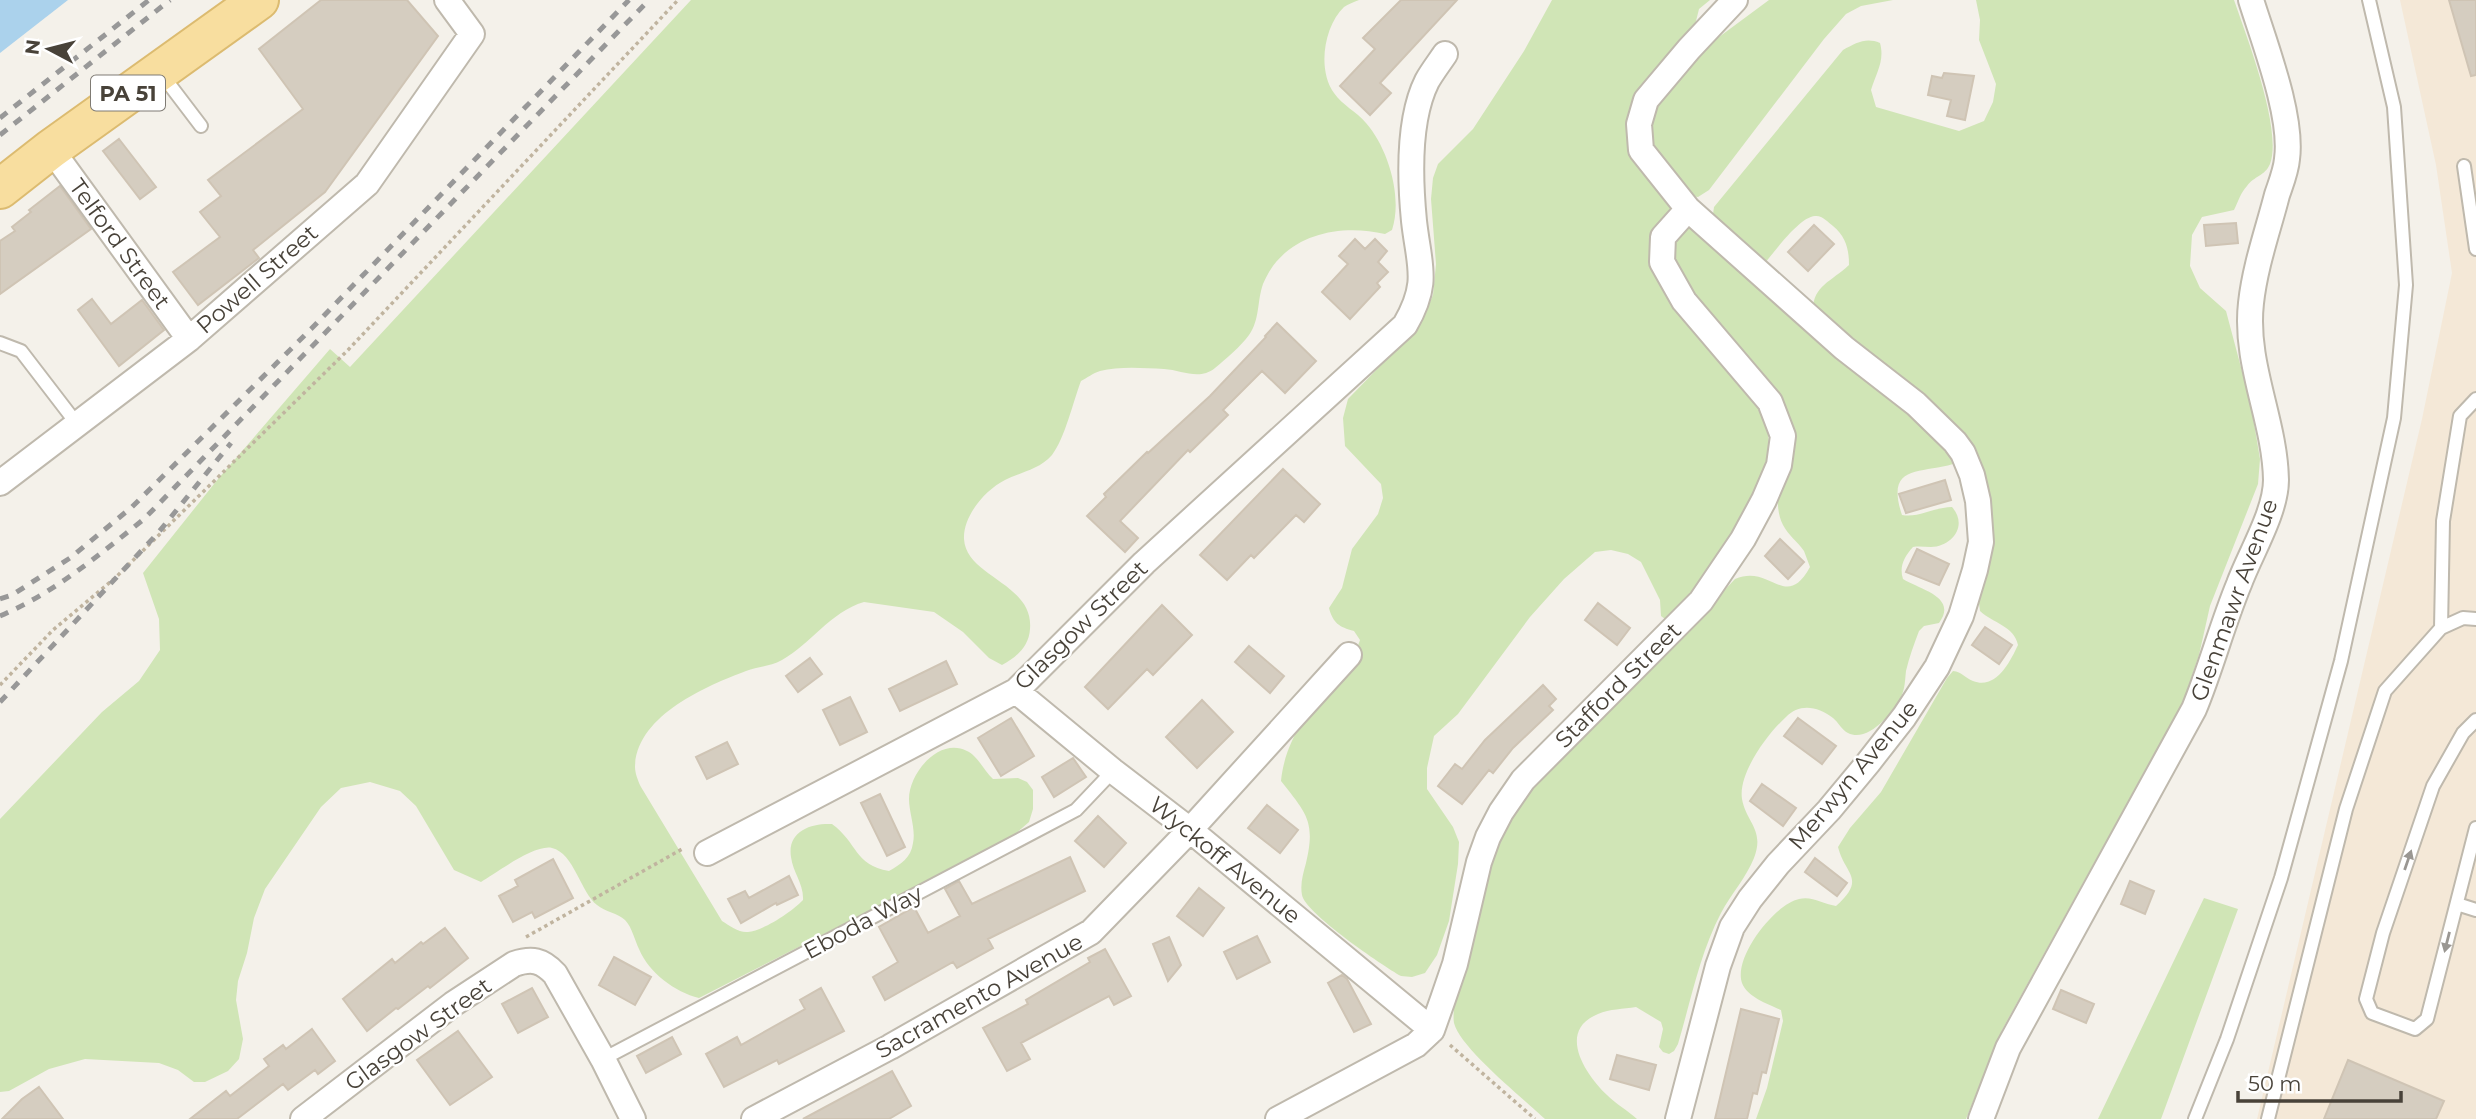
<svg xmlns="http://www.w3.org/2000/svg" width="2476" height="1119" viewBox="0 0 2476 1119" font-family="Montserrat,sans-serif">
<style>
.commercial{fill:#f4e8d7}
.green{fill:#d0e5b6}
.water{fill:#abd2ec}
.building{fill:#d5cdc0;stroke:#cfc4b4;stroke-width:2}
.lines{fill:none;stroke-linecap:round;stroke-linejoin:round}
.service-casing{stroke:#bfb9ad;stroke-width:16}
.minor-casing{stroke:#bfb9ad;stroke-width:28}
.primary-casing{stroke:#dcbb70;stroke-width:42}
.path{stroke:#c0b49f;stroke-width:3.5;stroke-dasharray:3.5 3.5;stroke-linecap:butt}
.service{stroke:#fff;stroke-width:12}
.minor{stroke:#fff;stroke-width:24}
.primary{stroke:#f8de9f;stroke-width:38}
.rail{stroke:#989898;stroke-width:5;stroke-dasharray:9 9;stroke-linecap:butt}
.oneway{fill:#9a9792}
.labels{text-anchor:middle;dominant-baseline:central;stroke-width:5;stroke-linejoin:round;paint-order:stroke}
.shield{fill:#fff;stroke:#7f7b74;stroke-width:2}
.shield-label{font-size:21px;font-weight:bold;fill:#484239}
.street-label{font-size:23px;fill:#484239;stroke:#fff}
</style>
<rect width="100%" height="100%" fill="#f4f1ea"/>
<path class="commercial" d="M2400,0H2476V1119H2257L2422,419L2452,273L2436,165Z"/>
<path class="green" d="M691,0H1359C1354,2 1348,4 1344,7C1324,26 1317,70 1334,93C1342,105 1357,112 1366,123C1388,148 1403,197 1392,230L1385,234C1338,223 1283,235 1263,284C1257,301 1260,320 1249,335C1241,346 1226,359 1215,368C1199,381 1182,370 1164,369C1144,368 1119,366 1100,371C1093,373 1087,378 1081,381C1073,402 1065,438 1052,455C1039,470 1020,472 1005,480C985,490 963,516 964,539C966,577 1034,583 1030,629C1029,646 1017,657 1002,665L989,658L963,632L934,612L864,602C830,612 811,644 782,660C770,667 758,666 746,671C706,686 636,716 635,767C635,773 638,781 641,787L722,921C730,926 739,933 748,932C763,931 793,911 803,900C804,884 793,873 791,857C787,831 811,823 832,824C858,843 854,865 889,871C901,864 911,858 913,843C916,829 909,813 909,799C909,773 939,737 967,751C978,756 984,771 993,779L1018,778L1027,782L1033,790V809L1029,822L1014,835L953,868L699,998C675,992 649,973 639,949C635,941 632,927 625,920C618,913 605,912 597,905C581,893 574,853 552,848C535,844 496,873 481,882L454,870L416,806L400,791L370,782L341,788L321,807L265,889L254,918L247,953L238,981L236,1000L243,1039L239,1059L228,1071L205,1082H194L178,1070L159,1063L85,1059L49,1069L9,1091L0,1092V819L102,712L139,681L160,650L159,619L143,573L218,479L330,349L350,367Z
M1552,0H1710L1699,9L1695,25L1655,70L1635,100L1630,122L1679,209L1658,233L1761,407C1766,423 1771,438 1768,455C1758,512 1704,578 1669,622L1661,616L1660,600L1641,562L1628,554L1611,550L1595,552L1564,579L1530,617L1458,714L1434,736L1427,768V789L1453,827L1459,842L1458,864L1449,921L1437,955L1425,973L1412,977L1401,976C1383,966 1305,913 1302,895C1300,884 1303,874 1306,863C1316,821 1306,813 1281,781C1285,741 1308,711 1333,681C1344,668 1355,657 1360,640L1354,631C1339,627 1333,623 1329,608L1342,588L1352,549L1378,514L1383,498L1381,484L1345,446L1343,418L1348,399L1420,325L1433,295L1436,264L1431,199L1433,178L1438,164L1473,129L1524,51Z
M1769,0H1893L1861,6L1846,14L1824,39L1709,190L1698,197L1690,196L1657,161L1648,135L1657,102L1696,54Z
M1976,0H2234C2246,35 2283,130 2270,164C2265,176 2254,176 2247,186C2241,192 2238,202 2234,210L2202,217L2192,235L2190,266L2200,288L2226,311L2251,405L2260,459L2258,484L2210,606L2199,655L2183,702L2002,1030L1966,1119H1756L1767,1088L1783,1021L1781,1010C1768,1004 1747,997 1742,983C1733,957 1775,904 1799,899C1813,896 1822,904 1836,906C1867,878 1845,875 1838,847L1850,828L1881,792L1947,678L1953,671C1962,672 1965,678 1973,681C1996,690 2010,662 2018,645C2014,626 1993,623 1980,611L1979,603L1987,574L1991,529L1985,476L1970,447L1813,312C1812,286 1831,282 1849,265C1849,249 1846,237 1833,226C1828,222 1822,215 1815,216C1799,217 1774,253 1763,265L1712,221L1714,207L1843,50C1856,43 1866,37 1880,43C1885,61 1876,73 1871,90L1876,107L1959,131L1984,121L1993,102L1996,84L1979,40L1980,20Z
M1689,217L1955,454L1953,464C1920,474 1885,464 1902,515C1919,518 1935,507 1952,507C1968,525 1953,546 1931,547C1925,547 1919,546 1913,547C1904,557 1899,567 1903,579C1921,590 1958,597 1939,623L1924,626L1919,631C1914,644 1909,658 1906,671C1905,680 1905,689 1901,697C1893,713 1868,743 1848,733C1842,730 1838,722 1833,718C1818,706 1799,703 1786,717C1768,733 1738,773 1742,799C1746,822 1765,830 1754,858C1746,878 1731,894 1721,913C1700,953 1691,1000 1678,1044L1674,1051L1669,1054L1663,1052L1659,1047L1663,1029L1661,1022L1636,1007C1623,1009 1610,1009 1598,1014C1556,1031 1586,1075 1607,1095C1616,1104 1627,1110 1637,1119H1545C1524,1099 1460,1048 1454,1023C1453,1018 1454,1011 1454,1006L1492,856L1506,819L1529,788L1642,678L1735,579C1771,563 1785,612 1810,567C1808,562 1806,556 1804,551C1798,542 1788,535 1783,525C1770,500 1785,463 1790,437L1688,298L1668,244Z
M2204,898L2238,909L2161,1119H2098Z"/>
<path class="water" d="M0,0H68L0,53Z"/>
<path class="building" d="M321,0H407L438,36L325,192L253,250L259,258L198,305L173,272L220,237L200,212L221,196L208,180L303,109L259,49Z
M1401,0H1457L1380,83L1391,93L1370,115L1340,86L1375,49L1363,38Z
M2449,0H2476V75L2471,76Z
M1944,73L1974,76L1965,120L1947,116L1951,100L1928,95L1932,76L1942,78Z
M119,139L156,187L140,199L103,151Z
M60,186L91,229L0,294V241L15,231L12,227L31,212L29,210Z
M2236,223L2238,243L2206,246L2204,225Z
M1814,225L1834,244L1808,271L1788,252Z
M1355,239L1365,249L1375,239L1387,251L1378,262L1388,272L1377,283L1380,287L1350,319L1322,292L1348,264L1339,256Z
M92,299L111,324L142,300L164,330L119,366L78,310Z
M1277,323L1316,361L1285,393L1262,371L1223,410L1228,415L1190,452L1188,450L1120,521L1138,538L1125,552L1087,516L1106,497L1104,494L1147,452L1148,453L1210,396L1266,337L1265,336Z
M1283,469L1320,504L1304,522L1296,515L1254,558L1251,555L1227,580L1200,555Z
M1945,480L1951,500L1906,513L1899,494Z
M1780,539L1804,562L1788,579L1765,556Z
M1917,549L1949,564L1939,585L1906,572Z
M1598,603L1630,628L1617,645L1585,620Z
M1162,605L1192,635L1153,675L1147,669L1108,709L1085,687Z
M1985,627L2012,645L1999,664L1972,645Z
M1249,646L1284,676L1270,693L1235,662Z
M810,658L822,674L798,692L786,676Z
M946,661L957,684L900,711L889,689Z
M1543,685L1556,699L1549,706L1553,710L1513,748L1493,773L1489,770L1462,804L1438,786L1455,764L1462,769L1485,740Z
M850,697L867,732L840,745L823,710Z
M1202,700L1233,732L1197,768L1166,737Z
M1011,718L1034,756L1001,776L978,738Z
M1798,718L1836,746L1822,764L1784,736Z
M727,742L738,764L707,779L696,757Z
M1073,758L1086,777L1054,797L1042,777Z
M1762,784L1796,808L1783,826L1750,801Z
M880,794L905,847L887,856L861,803Z
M1267,805L1298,830L1280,853L1248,828Z
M1098,816L1126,843L1104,867L1075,841Z
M1070,857L1085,891L988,939L993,948L957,968L953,962L885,1000L873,977L898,962L879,927L914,907L928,933L960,916L945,889L959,881L972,904Z
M1815,858L1847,883L1837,896L1805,872Z
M553,859L573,898L535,918L532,912L513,922L499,896L518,886L515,880Z
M789,876L798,895L777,905L776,903L741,923L728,899L745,891L749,898Z
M2130,881L2154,891L2145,914L2121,904Z
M1199,888L1224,908L1203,936L1177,916Z
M445,928L468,958L430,988L428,986L398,1009L396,1008L367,1031L343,999L392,959L395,963L421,942L423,944Z
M1257,936L1270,962L1237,979L1224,952Z
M1169,937L1181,965L1168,981L1153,944Z
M1105,949L1131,996L1114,1005L1109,996L1021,1043L1030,1059L1007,1071L983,1028L1028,1004L1026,1000L1090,962L1088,958Z
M614,957L651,977L635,1005L599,985Z
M1342,975L1347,979L1371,1024L1354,1032L1328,983Z
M532,988L548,1017L518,1033L502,1004Z
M821,988L844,1031L779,1064L777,1060L724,1087L706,1054L737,1037L741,1045L805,1009L800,1000Z
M2061,990L2094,1004L2086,1023L2053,1009Z
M1741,1009L1779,1019L1766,1073L1762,1072L1757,1094L1753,1093L1747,1119H1715Z
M312,1029L335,1061L318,1074L315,1070L288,1090L283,1084L237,1119H190L226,1091L230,1096L269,1066L264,1059L283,1045L286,1049Z
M458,1031L492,1077L450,1105L417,1060Z
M672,1037L681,1054L646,1073L637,1056Z
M1617,1055L1656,1065L1649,1090L1610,1079Z
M2348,1060L2444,1101L2436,1119H2324Z
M892,1071L911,1106L889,1119H803Z
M39,1087L63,1119H2L22,1099Z"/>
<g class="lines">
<g class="service-casing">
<path id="service" d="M163,76L201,126
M2464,166L2476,249
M0,343L21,351L77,424
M2441,628L2443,521L2460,416L2476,399
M2476,720L2463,733L2433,786L2383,933L2366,999L2372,1013L2415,1029L2427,1019L2476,828
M2457,904L2476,910
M603,1059L1076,810L1113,771
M2195,1119L2227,1039L2281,878L2341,661L2394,418L2406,285L2394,107L2369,0
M2268,1119L2346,809L2385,691L2441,628L2463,618L2476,619"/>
</g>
<g class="minor-casing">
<path id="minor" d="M51,149L189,339
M0,483L189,339L367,184L472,34L447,0
M1016,691L1113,771L1190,830L1432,1030
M707,853L1016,691L1144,563L1405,325C1430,282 1419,266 1414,221C1410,180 1408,119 1427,81C1432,72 1439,63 1445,54
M303,1119L453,1004L514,964C532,958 542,960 555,974L603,1059L633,1119
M754,1119L890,1047L1091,932L1190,830L1349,655
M1278,1119L1416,1045L1432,1030L1443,999L1455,964L1479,862L1488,837L1501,812L1523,780L1701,601L1743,539L1764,500L1779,465L1783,436L1770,402L1684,301L1662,262L1663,237L1688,209
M1678,1119L1718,966L1732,927L1750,899L1778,864L1829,810L1868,763L1904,717L1937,667L1961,616L1975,570L1981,542L1978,501L1972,475L1963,453L1955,442L1916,404L1844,348L1688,209L1641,150L1639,124L1646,100L1689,49L1735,0
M1981,1119L2008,1048L2194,709C2211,668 2222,625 2239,584C2250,554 2276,512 2276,480C2275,420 2244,364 2251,303C2255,266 2268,230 2277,195C2281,183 2286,171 2287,159C2293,116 2264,42 2251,0"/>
</g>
<g class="primary-casing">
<path id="primary" d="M0,189L51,149L259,0"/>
</g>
<path class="path" d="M0,685L53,630L115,578L348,350L678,0
M526,937L684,848
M1450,1045L1535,1119"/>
<use href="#service" class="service"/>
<use href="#minor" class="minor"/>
<use href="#primary" class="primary"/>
<path class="rail" d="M0,118L149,0
M0,135L170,0
M0,599L12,595L70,558L132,507L311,329L629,0
M0,616C54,593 99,555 144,519L649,0
M0,702L158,533L231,443"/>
</g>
<defs><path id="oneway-solid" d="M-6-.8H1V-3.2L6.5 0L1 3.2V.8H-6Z" transform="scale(1.75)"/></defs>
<g class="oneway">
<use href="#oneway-solid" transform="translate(2408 860) rotate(-71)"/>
<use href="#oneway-solid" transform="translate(2447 942) rotate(104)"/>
</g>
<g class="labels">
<rect class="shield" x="91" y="75.5" width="74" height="35" rx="5"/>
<g class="shield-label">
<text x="128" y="93">PA 51</text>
</g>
<g class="street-label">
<text transform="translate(120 244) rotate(54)">Telford Street</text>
<text transform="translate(257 279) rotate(-41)">Powell Street</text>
<text transform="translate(2234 600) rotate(-70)">Glenmawr Avenue</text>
<text transform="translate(1081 625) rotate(-44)">Glasgow Street</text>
<text transform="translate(1618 685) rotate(-45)">Stafford Street</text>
<text transform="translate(1853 775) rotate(-50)">Merwyn Avenue</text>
<text transform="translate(1225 860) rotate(39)">Wyckoff Avenue</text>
<text transform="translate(863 922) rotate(-28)">Eboda Way</text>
<text transform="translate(979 996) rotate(-29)">Sacramento Avenue</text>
<text transform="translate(418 1034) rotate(-36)">Glasgow Street</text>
</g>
</g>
<g transform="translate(49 49) rotate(277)" stroke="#ffffff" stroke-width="5" paint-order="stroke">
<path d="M0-5L12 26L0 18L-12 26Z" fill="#484239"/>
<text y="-10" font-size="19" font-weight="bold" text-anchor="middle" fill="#484239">N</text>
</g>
<path d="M2238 1091v10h163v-10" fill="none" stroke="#484239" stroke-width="3.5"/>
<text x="2248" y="1091" font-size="21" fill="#484239" stroke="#ffffff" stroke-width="5" paint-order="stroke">50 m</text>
</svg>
